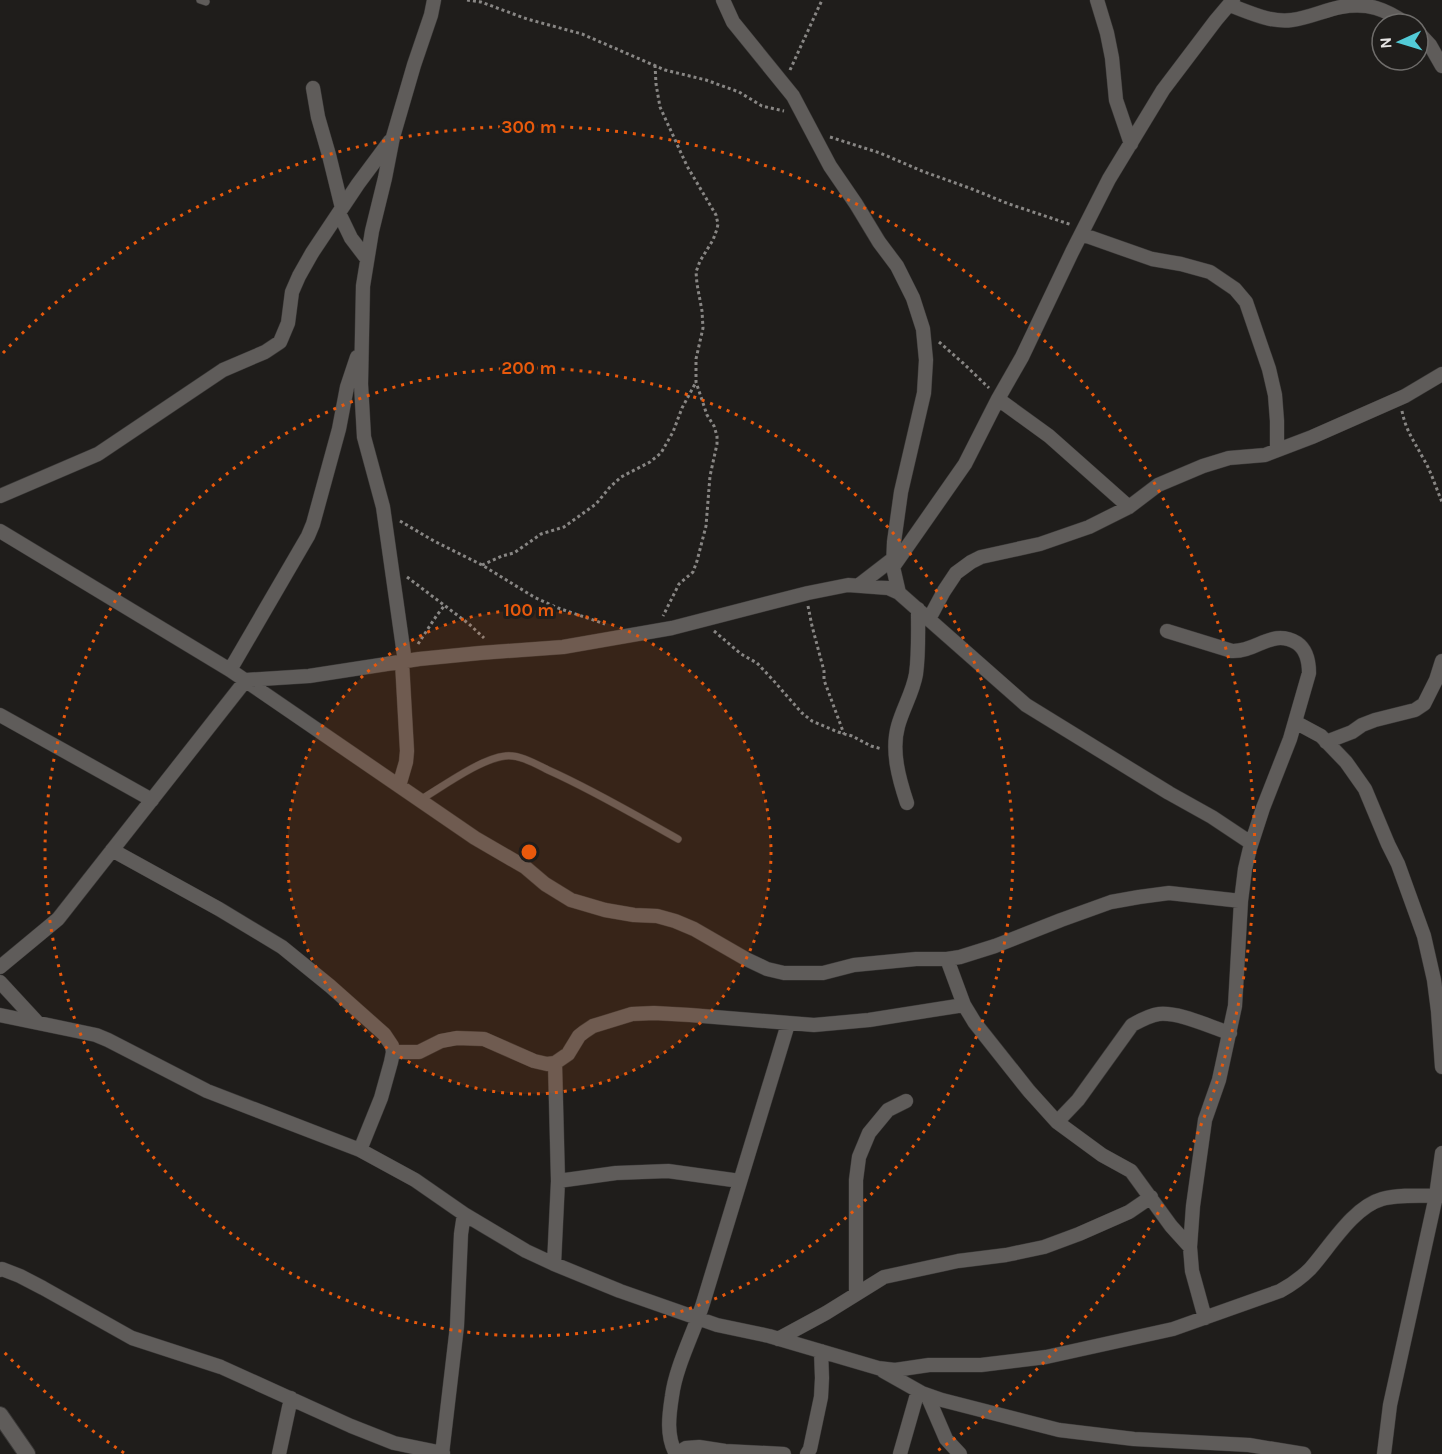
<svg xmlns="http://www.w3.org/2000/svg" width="1442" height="1454" viewBox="0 0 1442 1454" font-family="Karla,sans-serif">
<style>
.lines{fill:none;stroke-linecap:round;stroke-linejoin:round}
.service-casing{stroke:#3a3837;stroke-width:8}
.minor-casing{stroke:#3a3837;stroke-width:15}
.tertiary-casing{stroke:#3a3837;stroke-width:18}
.path{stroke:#888684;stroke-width:3;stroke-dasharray:3 3;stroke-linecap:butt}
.service{stroke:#5f5c5a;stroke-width:7}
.minor{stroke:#5f5c5a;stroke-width:14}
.tertiary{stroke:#5f5c5a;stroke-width:16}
.ring{fill:none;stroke:#e8590c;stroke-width:3;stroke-dasharray:3 6}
.centre{fill:#e8590c;stroke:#1f1d1b;stroke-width:3}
.ring-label{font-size:18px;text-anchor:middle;font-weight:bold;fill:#e8590c;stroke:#1f1d1b;stroke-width:6;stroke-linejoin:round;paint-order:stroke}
</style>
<rect width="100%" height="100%" fill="#1f1d1b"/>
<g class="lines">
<g class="service-casing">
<path id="service" d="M200,0L206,2
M420,800C442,787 480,759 505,756C519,754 536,764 548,770C593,790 635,815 678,839"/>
</g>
<g class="minor-casing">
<path id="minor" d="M723,0L733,22L793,96L830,166L856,204L879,242L897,266L913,298L923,329L926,360L924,393L901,492L894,542L893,567L899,593
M1097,0L1107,33L1112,58L1116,100L1131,144
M1229,5C1249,12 1270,23 1292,20C1309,18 1325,10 1341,7C1368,2 1385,9 1407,24
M1418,32L1430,45L1442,66
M313,88L318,117L329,155L342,208
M339,213L351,238L367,259
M1081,234L1152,259L1181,264L1210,272L1235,289L1246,302L1269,369L1275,395L1277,421V450
M998,399L1049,436L1129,507
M0,496L98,454L223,370L265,352L280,342L288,323L292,292L299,276L312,253L358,184L390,141
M0,531L230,670L475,838L525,867L545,884L571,900L605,910L634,915L657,916L675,921L694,929L746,959L767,969L784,973H823L854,965L916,959H947L960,957L995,946L1061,920L1111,902L1139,897L1169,893L1241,901
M893,567L965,464L998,399L1022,357L1072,252L1109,179L1163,90L1216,20L1233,0
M859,585L894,558
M929,619L944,591L956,573L971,562L981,557L1040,544L1089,527L1129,507L1158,485L1203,466L1229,458L1265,455L1312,437L1405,396L1442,374
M1167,631L1232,651C1257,652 1272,628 1297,643C1307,650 1309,662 1309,673L1290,739L1263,808L1250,848L1245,869L1241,901L1235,1006L1219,1080L1205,1120L1193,1206L1190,1247L1192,1271L1205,1318
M405,662L383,507L364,437L361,384L363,286L372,231L385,178L393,137L414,65L431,15L434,0
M230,670L308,536L313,524L339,429L347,387L357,357
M0,715L152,800
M1295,722L1321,736L1346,762L1365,789L1388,844L1398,864L1424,936L1434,980L1438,1011L1442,1067
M1326,742L1352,732L1362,725L1375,720L1415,710L1424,704L1436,680L1442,661
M399,786L406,762L407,751L402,662
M907,803C899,779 891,751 898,726C903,708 913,692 916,674C919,653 918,630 918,609
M112,850L219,909L282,947L330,986L384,1034L392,1046L393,1052L391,1062L381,1098L360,1150
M947,959L964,1005L975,1023L1029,1091L1057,1122L1102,1155L1131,1171L1171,1226L1190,1247
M0,967L58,919L246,680L309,676L419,659L480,653L563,647L672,628L808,593L848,585L888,588L899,593L1026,705L1169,793L1212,817L1251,843
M0,982L37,1022
M0,1015L96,1035L108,1040L207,1091L360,1150L415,1180L464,1214L526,1251L554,1264L620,1291L717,1325L769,1336L878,1368L895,1370L929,1365H981L1046,1357L1173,1329L1280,1291C1291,1285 1301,1278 1310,1269C1329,1248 1353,1207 1382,1199C1399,1194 1424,1196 1442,1196
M393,1052H419L441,1041L457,1038L484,1039L534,1061L547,1064L555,1063L568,1054L579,1036L584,1032L593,1026L632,1014L654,1013L690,1015L814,1025L869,1020L964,1005
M1057,1122L1078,1100L1132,1025C1141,1020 1150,1015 1159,1014C1180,1012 1210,1027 1230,1033
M558,1181L616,1173L668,1171L740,1181
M554,1264L558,1181L555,1063
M0,1270L2,1269L20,1276L43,1288L132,1338L221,1367L351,1426L394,1443L443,1453
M856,1294V1180L859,1157L869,1133L888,1110L906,1101
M778,1339L826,1313L884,1277L958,1261L1006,1255L1044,1247L1079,1234L1129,1212L1151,1197
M883,1371L922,1393L942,1400L1059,1430L1134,1439L1249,1445L1304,1454
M927,1395L946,1439L960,1454
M279,1454L291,1398
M442,1454L457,1326L461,1234L464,1214
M676,1454C666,1436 669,1415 672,1396C676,1365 695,1331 704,1300C732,1208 760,1116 788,1024
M676,1454L686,1448L699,1447L725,1451L784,1454
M807,1454L810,1449L821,1397L822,1378L821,1351
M900,1454L918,1391
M1384,1454L1390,1405L1436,1196L1442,1153"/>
</g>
<g class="tertiary-casing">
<path id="tertiary" d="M0,1415L27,1454"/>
</g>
<path class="path" d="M467,0L481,2L527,19L582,34L665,70L706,80L739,92L762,106L784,111
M655,65L656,84L660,107L687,166L716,215L718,224L717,229L713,240L700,261L696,272L697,284L702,311L703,328L696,359V382L707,415L714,426L717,436V444L710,476L706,526L697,561L693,572L679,584L663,616
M790,70L822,0
M830,137L880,153L922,171L972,189L1009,204L1072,225
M939,342L963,363L989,388
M1402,411C1406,431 1414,441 1423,458C1431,471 1436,488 1442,502
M400,521L434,541L482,565L534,597L558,608L605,624
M482,565L502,556L514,553L541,534L564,527L596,504L610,487L621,477L650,462L661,453L673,432L682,408L695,384
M407,577L469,624L484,638
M808,606L812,626L824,671V680L844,734
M714,631L741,654L757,663L773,680L802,713L812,721L838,732L852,736L871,746L882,749
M418,644L437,615L445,605"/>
<use href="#service" class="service"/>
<use href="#minor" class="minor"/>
<use href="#tertiary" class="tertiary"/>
</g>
<circle cx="529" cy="852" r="242" fill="#e8590c" fill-opacity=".12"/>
<g class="ring">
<circle cx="529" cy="852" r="242"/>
<circle cx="529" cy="852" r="484"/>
<path d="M124 1453A725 725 0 0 1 3 1351M3 353A725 725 0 1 1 934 1453"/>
</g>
<circle cx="529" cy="852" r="9" class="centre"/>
<g class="ring-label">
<text x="529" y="133">300 m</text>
<text x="529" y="374">200 m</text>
<text x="529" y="616">100 m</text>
</g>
<g transform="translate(1400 42) rotate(266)"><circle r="28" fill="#1f1d1b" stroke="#6f6d6b" stroke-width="1.5"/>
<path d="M0-4.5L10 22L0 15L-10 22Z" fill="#52cbd7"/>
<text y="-9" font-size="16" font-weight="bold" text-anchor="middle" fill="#e6e4e3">N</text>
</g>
</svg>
